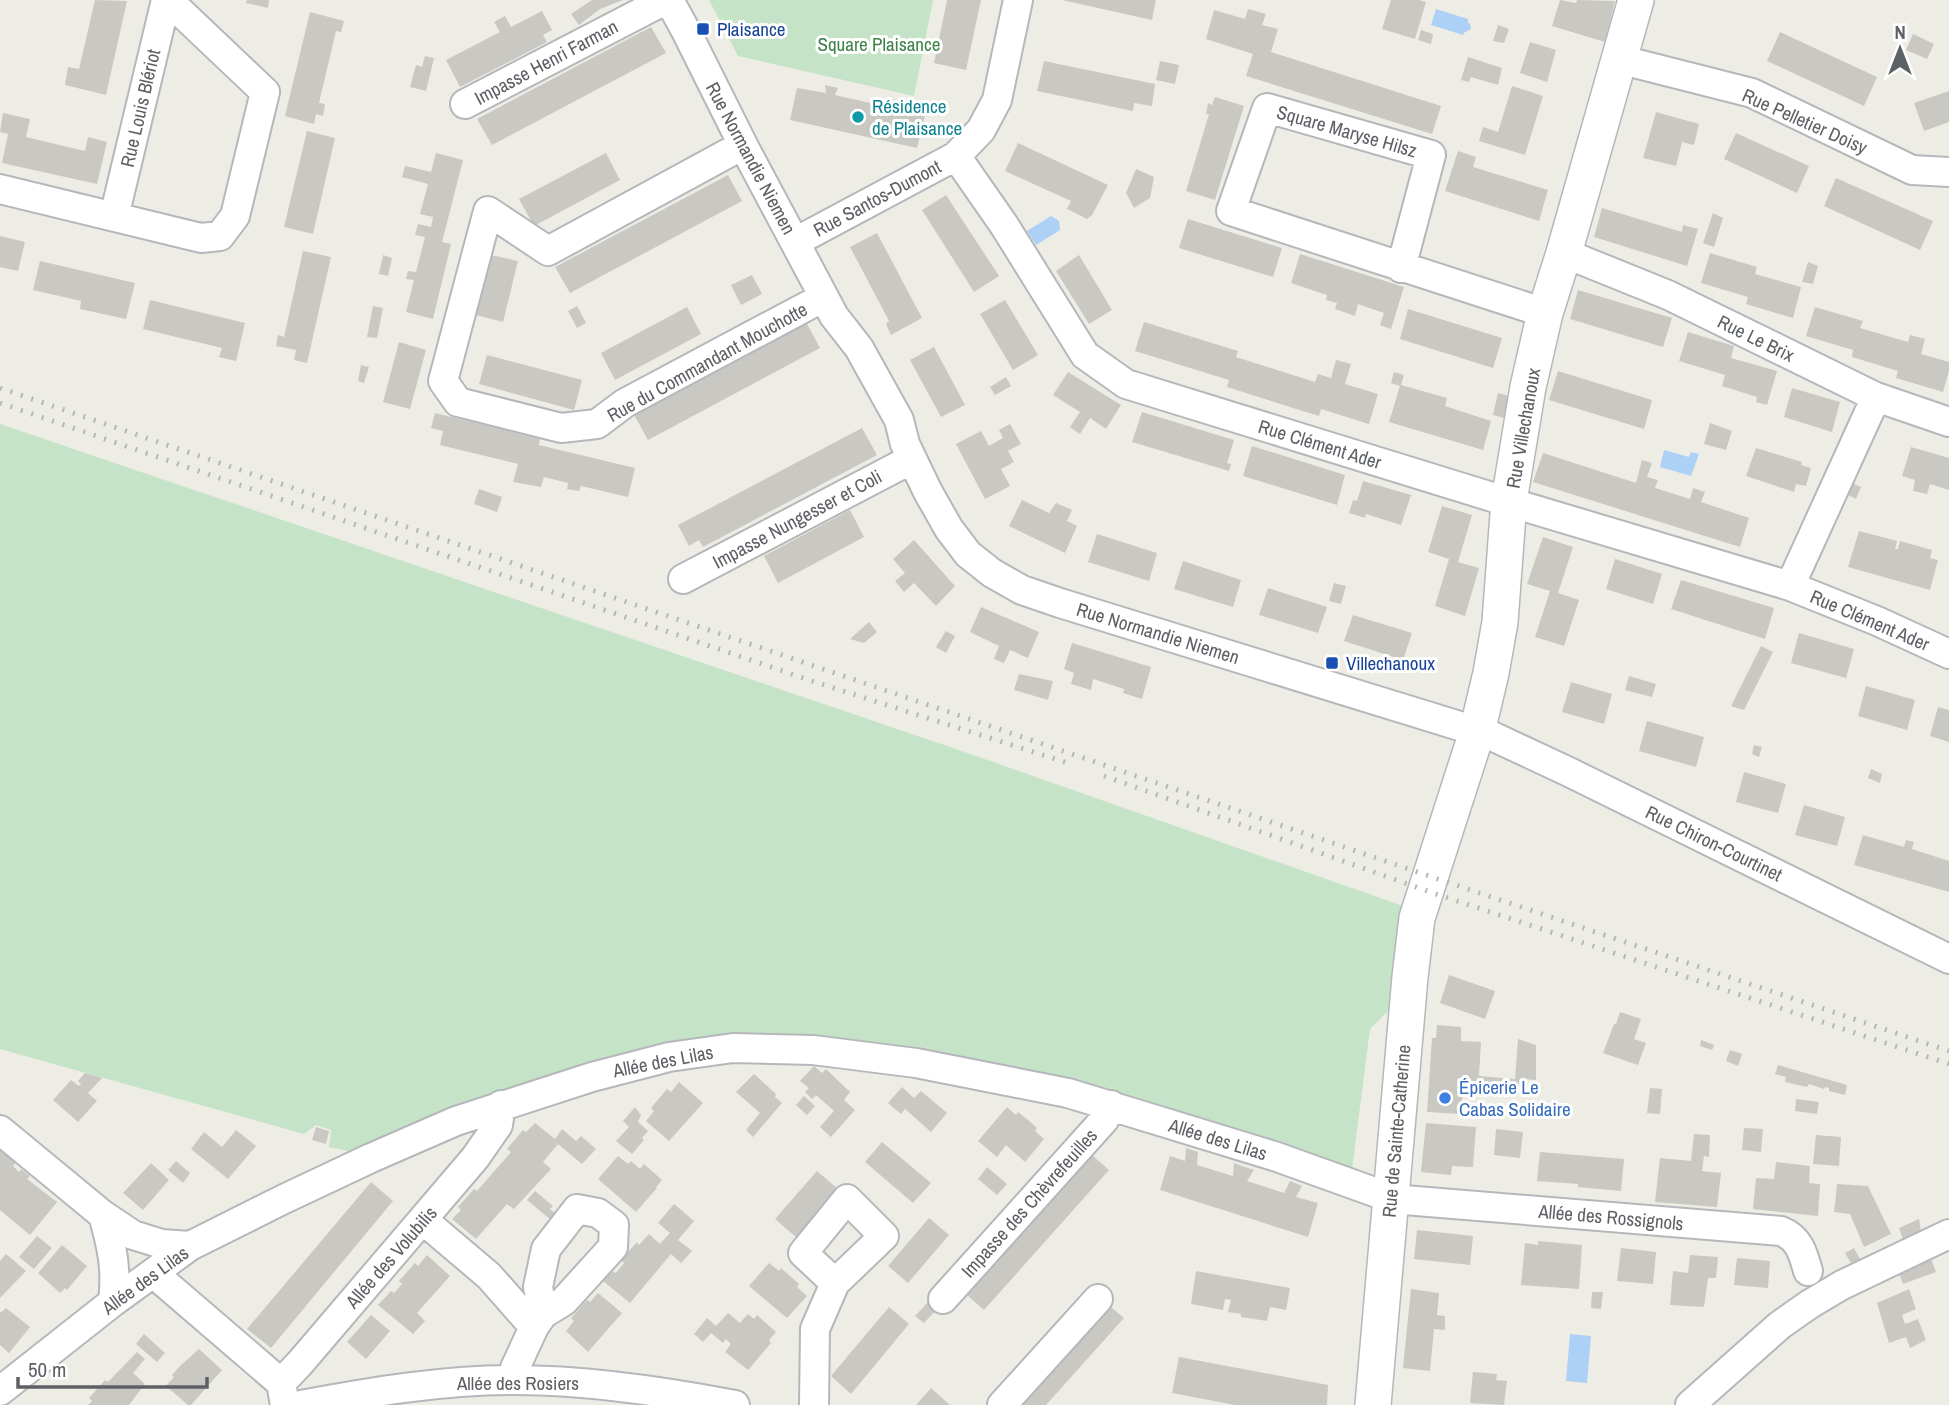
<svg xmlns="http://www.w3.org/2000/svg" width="1949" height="1405" viewBox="0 0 1949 1405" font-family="'Archivo Narrow',sans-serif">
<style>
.green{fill:#c4e3c7}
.water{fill:#add0f6}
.building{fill:#c9c8c2}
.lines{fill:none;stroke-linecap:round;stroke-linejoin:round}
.minor-casing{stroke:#b5b7bb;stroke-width:32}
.tertiary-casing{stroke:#b5b7bb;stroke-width:38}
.minor{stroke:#fff;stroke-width:28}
.tertiary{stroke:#fff;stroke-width:35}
.rail{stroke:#b5b6b6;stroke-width:5;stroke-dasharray:2 9;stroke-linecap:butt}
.transit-dot{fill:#1a4fb4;stroke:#fff;stroke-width:2.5}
.culture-dot{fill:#0f9aa8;stroke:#fff;stroke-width:2.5}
.shop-dot{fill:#3f7fe0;stroke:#fff;stroke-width:2.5}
.labels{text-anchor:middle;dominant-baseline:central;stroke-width:6;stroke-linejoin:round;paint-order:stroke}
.transit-label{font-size:19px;fill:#164399;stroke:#fff;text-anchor:start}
.park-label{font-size:19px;fill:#3e8248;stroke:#fff}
.street-label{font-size:19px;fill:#5d6064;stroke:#fff}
.culture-label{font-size:19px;fill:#0d838f;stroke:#fff;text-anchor:start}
.shop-label{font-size:19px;fill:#366cbe;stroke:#fff;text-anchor:start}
</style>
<rect width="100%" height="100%" fill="#eeede5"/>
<path class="green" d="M709,0H933L914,96L738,56Z
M0,424L956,749L1406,907L1391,1008L1370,1029L1352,1169L1183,1113L1072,1081L979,1061L910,1048L842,1038L786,1036L730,1035L688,1040L649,1048L541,1078L454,1108L353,1152L329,1147L331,1130L316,1125L304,1134L0,1049Z"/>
<path class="water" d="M1436,9L1468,19V22L1470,24L1471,29L1465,32L1463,35L1431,25Z
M1051,216L1059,221L1060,230L1036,245L1027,231Z
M1664,450L1689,457L1691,452L1699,454L1691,476L1660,467Z
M1570,1334L1591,1336L1587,1383L1566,1381Z"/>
<path class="building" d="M95,0L127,1L106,95L65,85L68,67L79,69Z
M247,0H269L268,8L246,3Z
M592,0H623L600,9L579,25L571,14Z
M947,0H981L966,70L934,63Z
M1062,0H1156L1152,20Z
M1391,0H1419L1426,2L1415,39L1382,29Z
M1560,0L1576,3L1577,0L1615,1L1605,42L1552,26Z
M1248,9L1266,14L1262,25L1278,29L1271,52L1441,106L1432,134L1246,76L1253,54L1206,39L1214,10L1245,19Z
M542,11L552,30L543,35L547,42L460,87L446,60L500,32L494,22L505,16L511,27Z
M310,12L344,21L341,32L336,31L319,103L325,104L323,116L316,114L314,124L285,116Z
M1498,25L1509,29L1504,43L1493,41Z
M651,27L666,53L492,145L477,119Z
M1421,30L1433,34L1431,44L1418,40Z
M1780,32L1877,77L1864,106L1767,61Z
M1913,34L1934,44L1927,59L1906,50Z
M1530,42L1556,50L1547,82L1520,73Z
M425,56L434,58L426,91L410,87L416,65L422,67Z
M1468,57L1502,68L1498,85L1471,77L1469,82L1461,80Z
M1044,61L1155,84L1152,106L1134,103L1133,111L1037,91Z
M1160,61L1179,65L1175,84L1156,80Z
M825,85L838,88L835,95L888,107L889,98L900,101L898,109L925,115L917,148L790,120L797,88L826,93Z
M1512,86L1543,96L1525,155L1479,141L1483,127L1498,132Z
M1949,91V122L1924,131L1914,103Z
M1215,97L1244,106L1215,200L1186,191L1209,114H1206L1208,103L1212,105Z
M1656,112L1699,124L1694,145L1682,142L1676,166L1643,158Z
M3,113L30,119L26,137L85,151L88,137L107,142L97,184L2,163L8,134L0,132Z
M307,131L335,138L313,234L284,227Z
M1736,133L1809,166L1797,193L1724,159Z
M1018,143L1108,185L1092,215L1087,219L1067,209L1071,201L1005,171Z
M1458,151L1476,157L1473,167L1548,190L1539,221L1445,191Z
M436,153L463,160L442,242L451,244L433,319L406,312L414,280L406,279L408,271L416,272L425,237L415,235L418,224L431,227L433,217L420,214L428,184L402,177L405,166L431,172Z
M606,153L620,180L534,226L519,199Z
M1136,169L1154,177L1150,198L1134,208L1126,193Z
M728,175L742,201L570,293L555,267Z
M1836,178L1933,221L1920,250L1824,206Z
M946,195L999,276L974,292L922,210Z
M1602,208L1682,232L1683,225L1698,229L1687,266L1594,237Z
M1713,213L1723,218L1714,247L1703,243Z
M1188,219L1282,248L1273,277L1179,248Z
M877,233L922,318L891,335L886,324L889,321L850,247Z
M0,236L25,242L18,271L0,267Z
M303,251L331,257L307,363L294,360L296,350L276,346L278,335L284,337Z
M1710,253L1757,267L1755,274L1801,287L1793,318L1746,304L1748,297L1701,283Z
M1300,254L1404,287L1391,329L1380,325L1384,313L1358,304L1355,316L1335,309L1337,303L1326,300L1327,295L1291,283Z
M383,255L392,258L388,276L379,274Z
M491,255L518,261L503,322L476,315Z
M1079,255L1112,310L1089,324L1056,271Z
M40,261L135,283L126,319L80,309L81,301L33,290Z
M1808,262L1818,266L1813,284L1802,282Z
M752,275L762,294L741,305L731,285Z
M1578,290L1672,318L1663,347L1570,319Z
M150,300L245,323L236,361L219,357L222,348L143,329Z
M1005,300L1038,355L1013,370L980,314Z
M373,306L383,308L377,338L367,337Z
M577,306L586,323L577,328L568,311Z
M687,307L701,334L615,380L601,353Z
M1815,307L1863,321L1860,328L1908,342L1910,335L1925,339L1921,354L1949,362V371L1943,392L1896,378L1898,371L1852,357L1853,350L1806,336Z
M1408,309L1502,338L1493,368L1400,339Z
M806,322L820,348L648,440L633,413Z
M1144,322L1238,351L1236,357L1315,382L1318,374L1331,378L1336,360L1351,364L1345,384L1378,394L1369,424L1321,409L1319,416L1309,413L1227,387L1229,380L1135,351Z
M1688,332L1734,346L1731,358L1777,371L1767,405L1756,402L1757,397L1722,386L1725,375L1679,361Z
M399,342L426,350L410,409L383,402Z
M934,347L965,405L941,417L910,360Z
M487,355L582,380L574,410L479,384Z
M361,365L369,367L364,383L358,381Z
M1558,371L1652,400L1644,429L1549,400Z
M1068,372L1121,405L1106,429L1090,418L1080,434L1070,427L1080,412L1053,395Z
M1394,372L1404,375L1401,385L1447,398L1445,406L1491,421L1483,450L1389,422L1400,386L1391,383Z
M1006,377L1011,386L995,395L990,387Z
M1792,388L1840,402L1832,432L1784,417Z
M1498,393L1508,396L1504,418L1493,415Z
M1142,412L1234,440L1227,463L1231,464L1229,471L1132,442Z
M435,413L540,439L539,445L635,468L628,497L581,486L579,491L567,489L568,483L544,477L541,487L513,482L518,464L440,445L443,431L431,428Z
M1710,423L1732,431L1726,450L1704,444Z
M1010,424L1021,444L1008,451L1014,462L1001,469L1010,486L985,499L956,444L981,431L989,446L1003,438L999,430Z
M862,428L877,455L703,547L699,540L689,546L678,525Z
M1252,446L1345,475L1337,505L1243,476Z
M1911,447L1949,458V490L1930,484L1927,494L1913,491L1915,480L1902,476Z
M1756,448L1802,462L1801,465L1811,468L1806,486L1796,484L1794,492L1746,476Z
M1543,453L1636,483L1642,460L1652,463L1647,477L1658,480L1655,488L1690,499L1693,488L1705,492L1701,502L1749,518L1740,547L1533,482Z
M1363,481L1411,495L1401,525L1366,514L1365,518L1349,513L1353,500L1357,501Z
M1852,483L1861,487L1856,499L1846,494Z
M479,489L502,497L497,512L474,504Z
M1022,500L1049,513L1056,503L1072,510L1067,521L1077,526L1065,553L1009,526Z
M1442,506L1472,515L1458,562L1479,568L1465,616L1435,606L1449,559L1428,552Z
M850,510L864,537L778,583L764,556Z
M1859,531L1897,541L1895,549H1898L1900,541L1932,550L1930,558L1938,560L1930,590L1848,567Z
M1097,534L1157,553L1149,581L1088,562Z
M1543,537L1573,547L1558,593L1579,600L1564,646L1535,637L1550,591L1527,584Z
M914,540L955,586L936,606L914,583L904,592L895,581L905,573L893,559Z
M1615,559L1662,574L1653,604L1606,589Z
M1183,561L1241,580L1233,607L1174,589Z
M1681,580L1774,608L1765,639L1671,609Z
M1334,583L1346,586L1341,604L1329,601Z
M1268,588L1327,607L1318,633L1259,615Z
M981,607L1039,632L1028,658L1010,650L1004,663L994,659L999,646L970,632Z
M1353,615L1412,633L1403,660L1344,641Z
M869,622L877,632L864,643L850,639Z
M946,631L955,636L946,653L936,647Z
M1799,633L1854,649L1846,678L1791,663Z
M1072,643L1151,667L1142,699L1123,693L1124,689L1093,679L1091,690L1071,684L1074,673L1064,669Z
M1761,646L1773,652L1744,710L1731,706Z
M1019,674L1053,681L1048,700L1014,690Z
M1629,676L1656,684L1652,697L1625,690Z
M1571,682L1612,694L1604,724L1562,712Z
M1866,686L1915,700L1907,730L1858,716Z
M1938,707L1949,710V742L1930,736Z
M1647,721L1704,737L1696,767L1639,751Z
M1754,745L1762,747L1759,757L1752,754Z
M1871,769L1882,774L1880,783L1868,778Z
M1744,772L1786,784L1778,813L1736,802Z
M1804,805L1845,817L1837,846L1795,835Z
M1863,835L1904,847L1906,840L1914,842L1912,849L1949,861V892L1854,865Z
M1449,975L1495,991L1485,1019L1440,1003Z
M1620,1012L1641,1019L1634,1039L1646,1043L1638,1065L1603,1053L1614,1024H1616Z
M1437,1025L1461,1027V1041L1481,1042L1479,1076L1515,1079L1518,1039L1536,1045V1080L1520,1079L1518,1090L1463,1085L1461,1114L1427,1112L1432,1038H1436Z
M1701,1040L1714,1045L1712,1050L1700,1046Z
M1730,1050L1742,1054L1738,1066L1726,1061Z
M1778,1065L1847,1085L1845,1095L1829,1091V1088L1825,1087L1824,1089L1809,1084L1807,1087L1785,1082L1786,1077L1775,1074Z
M814,1066L822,1073L826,1069L850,1092L844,1100L855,1110L831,1137L820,1127L834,1111L816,1095L812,1099L805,1092L809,1088L800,1081Z
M85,1073L102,1078L88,1093L97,1101L78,1122L53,1100L71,1080L79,1086L81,1084L78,1081Z
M754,1074L776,1094L775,1097L782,1103L753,1137L746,1130L760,1113L736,1092Z
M679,1082L703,1103L669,1141L646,1121L654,1111L651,1108L667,1089L671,1092Z
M902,1087L914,1098L921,1091L947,1113L931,1132L905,1109L901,1114L888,1103Z
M1650,1088L1662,1089L1660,1114L1647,1113Z
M804,1096L815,1106L807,1115L796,1105Z
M1796,1099L1819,1102L1817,1114L1795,1111Z
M635,1107L641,1115L638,1122L648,1131L642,1138L644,1140L632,1154L616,1141L629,1127L623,1121Z
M1007,1107L1016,1115L1018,1112L1028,1120L1037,1128L1035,1131L1044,1139L1025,1162L1006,1145L997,1157L978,1141Z
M535,1123L555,1139L562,1129L576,1141L581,1136L596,1149L582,1164L558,1144L543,1162L551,1169L514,1209L507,1204L476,1239L452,1219L461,1210L458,1207L474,1189L477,1191L511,1152L507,1149L523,1130L526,1132Z
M1426,1123L1476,1127L1473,1167L1452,1166L1451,1175L1421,1172Z
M316,1127L329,1131L326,1144L312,1140Z
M1744,1128L1763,1129L1761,1152L1742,1150Z
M1496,1129L1523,1132L1520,1158L1494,1155Z
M236,1130L256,1146L228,1179L191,1149L204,1132L222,1147Z
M1694,1134L1710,1135L1709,1157L1704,1156L1702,1171L1721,1173L1717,1207L1655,1202L1660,1158L1691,1161Z
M1816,1135L1841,1137L1839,1166L1813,1164Z
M882,1142L931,1183L913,1203L865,1162Z
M1186,1148L1198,1152L1197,1165L1233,1176L1234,1163L1242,1166L1254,1170L1247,1181L1284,1193L1290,1181L1302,1186L1296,1197L1318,1203L1308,1237L1160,1190L1170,1156L1185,1161Z
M0,1149L16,1162L13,1166L19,1172L21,1169L30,1176L27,1179L57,1202L30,1235L0,1210Z
M1540,1152L1624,1159L1621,1191L1578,1187V1184L1537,1181Z
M1092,1155L1109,1170L984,1310L967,1295Z
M618,1156L628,1164L631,1161L640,1169L644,1164L662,1180L656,1187L657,1188L636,1212L598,1179Z
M176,1161L190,1173L183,1183L168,1170Z
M1776,1162L1810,1166L1809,1183L1820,1184L1818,1216L1753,1209L1756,1178L1774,1179Z
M151,1163L169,1180L143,1210L123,1193Z
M987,1167L1007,1184L997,1195L978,1179Z
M817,1171L838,1189L796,1237L775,1219Z
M371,1182L393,1201L271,1348L247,1329Z
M1837,1184L1868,1186L1891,1234L1864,1247L1850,1214L1834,1212Z
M535,1191L553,1206L550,1209L556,1214L551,1220L527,1200Z
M674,1204L694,1221L678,1240L692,1251L681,1263L671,1254L630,1303L603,1281L612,1271L616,1273L624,1263L621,1260L637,1242L639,1245L649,1234L660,1244L670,1233L658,1223Z
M929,1218L949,1235L908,1283L888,1266Z
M1919,1219L1921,1232L1903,1239L1899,1228Z
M1417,1230L1473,1236L1470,1265L1414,1259Z
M37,1236L52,1248L34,1269L19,1257Z
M1538,1241L1582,1245L1579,1289L1521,1285L1525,1243L1538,1245Z
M62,1245L87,1266L67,1290L65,1288L60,1293L38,1273Z
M1621,1248L1656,1252L1653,1284L1617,1281Z
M1854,1248L1860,1259L1851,1263L1845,1253Z
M6,1254L26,1271L0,1298V1261Z
M427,1255L450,1276L417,1313L425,1321L413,1334L378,1305L391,1291L394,1293L402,1284L399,1281L415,1263L418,1266Z
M1690,1255L1718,1257L1716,1278H1708L1704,1307L1670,1305L1673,1271L1688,1273Z
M1737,1258L1770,1261L1768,1288L1734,1285Z
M1927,1259L1932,1261L1936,1272L1903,1284L1896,1266Z
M769,1263L779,1271L781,1268L799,1284L797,1287L807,1296L787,1318L749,1286Z
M1196,1271L1290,1288L1286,1310L1270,1307L1267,1321L1241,1317V1314L1228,1312L1231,1300L1225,1299L1223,1310L1191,1304Z
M1411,1289L1439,1293L1437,1315L1445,1316V1330L1434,1329L1430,1371L1403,1368Z
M1909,1289L1916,1309L1902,1315L1905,1324L1918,1319L1926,1340L1910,1348L1906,1337L1889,1343L1877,1303Z
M1592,1292H1603L1601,1309L1591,1308Z
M598,1293L622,1313L588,1352L566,1331L574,1321L571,1318L587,1300L590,1302Z
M928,1302L936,1310L924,1323L915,1316Z
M1106,1303L1124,1318L1046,1405H1016Z
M889,1307L909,1324L851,1394L831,1376Z
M6,1308L30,1327L9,1353L0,1345V1313Z
M728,1313L740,1323L748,1314L754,1319L757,1315L776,1332L769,1340L771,1343L748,1370L725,1352L731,1344L726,1339L723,1343L711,1333L703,1342L694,1334L707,1318L716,1326Z
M371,1315L390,1331L366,1359L347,1342Z
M144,1334L165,1353L157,1362L136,1344Z
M199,1349L222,1370L191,1405H188L166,1386L174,1377L172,1375L180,1366Z
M137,1352L145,1359L133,1373L145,1384L129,1405H88L92,1401L89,1398L105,1380L108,1382Z
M1179,1357L1328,1385L1327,1405H1235L1172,1393Z
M1473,1372L1497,1374L1496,1380L1507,1381L1504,1405L1470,1403Z
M931,1388L950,1405H916Z"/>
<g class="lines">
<g class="minor-casing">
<path id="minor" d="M669,0L686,31L743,145L824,297L834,316L859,348L899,420L905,444L928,492L949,529L968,554L992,573L1022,590L1060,603L1492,736L1569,772L1949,959
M1618,59L1752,93L1912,170L1949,172
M465,104L665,0
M743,145L548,251L488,211L443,381L458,402L561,428L597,424L625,403L824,297
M956,156L1004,225L1085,355L1126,384L1492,497L1790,586L1877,621L1949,654
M0,189L201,238L220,236L235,216L265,92L168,0
M114,217L166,0
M795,242L956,156L981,130L997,100L1018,0
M1564,253L1668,295L1876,397L1949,422
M1401,268L1431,155L1267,108L1231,211L1545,313
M683,579L912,459
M1790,586L1876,397
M0,1130L103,1215L133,1235L162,1244L190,1246
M103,1215C112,1246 117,1269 113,1302
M423,1220L489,1276L534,1327L515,1368L513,1380
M153,1273L281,1383
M943,1299L1104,1120L1111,1105
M534,1327L543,1314L564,1301L613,1247L614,1225L598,1213L577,1209L546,1249L538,1287L543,1314
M0,1391L113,1302L190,1246L284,1199L371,1158L456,1121L592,1077L669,1057L733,1048L813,1050L916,1063L1068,1093L1277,1157L1380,1194L1404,1200L1781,1231C1799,1238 1803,1253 1808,1271
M285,1405L281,1383L300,1363L475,1158L498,1125L501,1105
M301,1405C371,1392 442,1380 513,1380C587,1380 662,1391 735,1405
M814,1405L815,1329L835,1283L884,1236L847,1199L803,1253L835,1283
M1002,1405L1098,1299
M1690,1405L1780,1325L1810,1304L1842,1285L1949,1234"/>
</g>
<g class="tertiary-casing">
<path id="tertiary" d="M1373,1405L1410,977L1417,918L1477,732L1491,673L1500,622L1509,501L1528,387L1545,313L1564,253L1636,0"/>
</g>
<use href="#minor" class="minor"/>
<use href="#tertiary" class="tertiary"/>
<path class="rail" d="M0,388L1438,879L1949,1051
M0,403L815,682L1071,764
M1104,776L1433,893L1949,1064"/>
</g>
<g class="transit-dot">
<rect x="696" y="22" width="14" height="14" rx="3.5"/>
<rect x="1325" y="656" width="14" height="14" rx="3.5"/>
</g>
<circle class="culture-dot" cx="858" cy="117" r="7"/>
<circle class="shop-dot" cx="1445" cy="1098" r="7"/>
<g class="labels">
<g class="transit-label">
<text x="717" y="29">Plaisance</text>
<text x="1346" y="663">Villechanoux</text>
</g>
<g class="park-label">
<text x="879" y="44">Square Plaisance</text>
</g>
<g class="street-label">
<text transform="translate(546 62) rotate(-28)">Impasse Henri Farman</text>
<text transform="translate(140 108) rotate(-77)">Rue Louis Blériot</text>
<text transform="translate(1805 121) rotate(24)">Rue Pelletier Doisy</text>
<text transform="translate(1347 131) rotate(16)">Square Maryse Hilsz</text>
<text transform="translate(751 158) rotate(62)">Rue Normandie Niemen</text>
<text transform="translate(877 198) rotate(-28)">Rue Santos-Dumont</text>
<text transform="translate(1756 338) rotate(26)">Rue Le Brix</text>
<text transform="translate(707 362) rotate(-29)">Rue du Commandant Mouchotte</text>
<text transform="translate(1523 428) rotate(-80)">Rue Villechanoux</text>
<text transform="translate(1320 444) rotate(17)">Rue Clément Ader</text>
<text transform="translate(797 519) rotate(-28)">Impasse Nungesser et Coli</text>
<text transform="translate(1870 620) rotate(23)">Rue Clément Ader</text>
<text transform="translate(1158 633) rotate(17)">Rue Normandie Niemen</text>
<text transform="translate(1714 843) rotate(26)">Rue Chiron-Courtinet</text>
<text transform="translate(663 1061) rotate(-11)">Allée des Lilas</text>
<text transform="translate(1396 1131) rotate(-85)">Rue de Sainte-Catherine</text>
<text transform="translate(1218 1139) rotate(17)">Allée des Lilas</text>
<text transform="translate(1029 1203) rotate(-48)">Impasse des Chèvrefeuilles</text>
<text transform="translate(1611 1217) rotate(5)">Allée des Rossignols</text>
<text transform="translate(391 1257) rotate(-49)">Allée des Volubilis</text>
<text transform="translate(145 1280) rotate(-36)">Allée des Lilas</text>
<text x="518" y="1383">Allée des Rosiers</text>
</g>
<g class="culture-label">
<text x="872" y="106">Résidence<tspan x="872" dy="22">de Plaisance</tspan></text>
</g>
<g class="shop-label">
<text x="1459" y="1087">Épicerie Le<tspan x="1459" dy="22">Cabas Solidaire</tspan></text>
</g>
</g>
<g transform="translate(1900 49)" stroke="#ffffff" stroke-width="5" paint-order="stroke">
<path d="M0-5L12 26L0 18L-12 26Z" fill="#5d6064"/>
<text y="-10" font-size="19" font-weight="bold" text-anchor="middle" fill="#5d6064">N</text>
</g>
<path d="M18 1377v10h189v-10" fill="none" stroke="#5d6064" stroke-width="3.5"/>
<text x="28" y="1377" font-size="21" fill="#5d6064" stroke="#ffffff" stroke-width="5" paint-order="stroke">50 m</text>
</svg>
